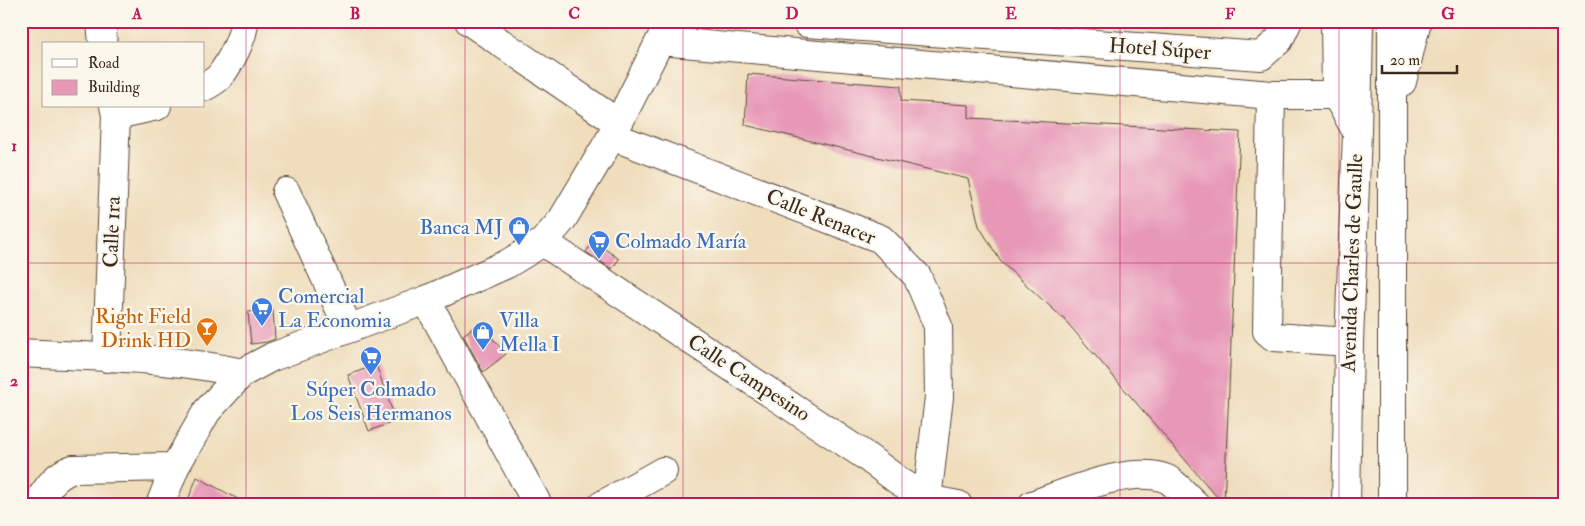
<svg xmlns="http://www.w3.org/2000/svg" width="1585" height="526" viewBox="0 0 1585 526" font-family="'IM FELL Double Pica',serif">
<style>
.building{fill:#e798b7}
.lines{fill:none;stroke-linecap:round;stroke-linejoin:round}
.minor-casing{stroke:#564536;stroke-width:30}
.major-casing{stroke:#564536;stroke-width:30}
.minor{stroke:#fff;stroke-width:28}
.major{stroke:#fff;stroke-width:28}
.grid{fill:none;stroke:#c2185b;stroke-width:1;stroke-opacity:0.55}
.labels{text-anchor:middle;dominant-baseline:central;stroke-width:4.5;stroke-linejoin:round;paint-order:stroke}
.street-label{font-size:21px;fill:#3b2a1e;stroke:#fbf7ec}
.shop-label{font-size:21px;fill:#366cbe;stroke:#fbf7ec;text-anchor:start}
.food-label{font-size:21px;fill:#c56008;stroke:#fbf7ec;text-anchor:end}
.neatline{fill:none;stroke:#c2185b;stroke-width:2}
.grid-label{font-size:16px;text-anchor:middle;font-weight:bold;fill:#c2185b}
</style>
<rect width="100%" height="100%" fill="#fbf7ec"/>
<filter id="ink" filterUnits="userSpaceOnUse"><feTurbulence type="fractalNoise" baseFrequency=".02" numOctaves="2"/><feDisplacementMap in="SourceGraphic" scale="10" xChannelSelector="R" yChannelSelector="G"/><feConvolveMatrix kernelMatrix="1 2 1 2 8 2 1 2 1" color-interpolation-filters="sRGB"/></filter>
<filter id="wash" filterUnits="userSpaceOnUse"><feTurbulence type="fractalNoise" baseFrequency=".0096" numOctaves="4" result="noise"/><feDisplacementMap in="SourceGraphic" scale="20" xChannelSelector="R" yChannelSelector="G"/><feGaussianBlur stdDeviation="1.12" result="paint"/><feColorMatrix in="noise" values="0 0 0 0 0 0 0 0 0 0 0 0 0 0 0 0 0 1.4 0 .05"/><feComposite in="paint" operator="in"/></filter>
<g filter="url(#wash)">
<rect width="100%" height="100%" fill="#efddbc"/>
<g id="blocks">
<path class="building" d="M748,74L901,86V101L969,105V118L1240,132L1224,505L1064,319L1001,262L979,226L968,179L745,125Z
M594,241L619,259L612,269L586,252Z
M273,310L275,339L267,342L251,344L248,312Z
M479,323L506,354L483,372L463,335Z
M376,365L396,421L369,431L348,375Z
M197,477L249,505H186Z"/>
</g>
</g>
<g filter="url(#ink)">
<use href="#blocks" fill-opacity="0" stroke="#564536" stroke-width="1"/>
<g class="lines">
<g class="minor-casing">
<path id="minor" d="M101,21L103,44
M469,21L618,123
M806,21L807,23L1261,56L1279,40L1288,21
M660,41L1271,95H1336
M204,87C209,84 216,81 220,76C230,63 244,37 244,21
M1271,95L1267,331L1274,337L1349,342
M116,115L157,106
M612,136L881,239L917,276L938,326L939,397L927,499
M286,192L348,327
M543,242L864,455L899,481L927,499L958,505
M426,300L538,505
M21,353C94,357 171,357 242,373
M107,358L116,115L114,106
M36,505C48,488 53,476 73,469L175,467
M160,505L175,467L207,411L242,373L272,357L426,300L507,264L543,242L562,220L612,136L670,21
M602,505L663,471
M1032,505C1067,493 1131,464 1167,479C1175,483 1188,498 1196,505"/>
</g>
<g class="major-casing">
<path id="major" d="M1335,21L1336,95L1357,132
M1402,82L1417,21
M1346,505L1349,342L1357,132L1359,21
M1392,505V21"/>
</g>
<use href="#minor" class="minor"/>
<use href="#major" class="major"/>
</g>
</g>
<path class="grid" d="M246,21V505M465,21V505M683,21V505M902,21V505M1120,21V505M1339,21V505M21,263H1564"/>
<defs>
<g id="shop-pin" transform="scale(1.125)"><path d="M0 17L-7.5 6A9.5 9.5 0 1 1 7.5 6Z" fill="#3f7fe0" stroke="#fbf7ec"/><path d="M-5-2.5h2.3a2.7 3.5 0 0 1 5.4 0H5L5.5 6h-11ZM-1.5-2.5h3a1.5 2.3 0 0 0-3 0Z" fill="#fff"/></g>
<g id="supermarket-pin" transform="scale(1.125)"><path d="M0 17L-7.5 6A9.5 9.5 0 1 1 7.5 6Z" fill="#3f7fe0" stroke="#fbf7ec"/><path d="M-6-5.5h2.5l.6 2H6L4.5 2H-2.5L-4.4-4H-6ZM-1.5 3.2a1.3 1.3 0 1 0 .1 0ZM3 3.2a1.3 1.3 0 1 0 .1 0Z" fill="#fff"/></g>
<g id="bar-pin" transform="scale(1.125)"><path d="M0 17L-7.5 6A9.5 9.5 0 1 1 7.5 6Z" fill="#e8710a" stroke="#fbf7ec"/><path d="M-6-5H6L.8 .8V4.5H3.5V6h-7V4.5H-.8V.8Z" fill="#fff"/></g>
</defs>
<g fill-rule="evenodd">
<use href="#shop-pin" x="519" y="227"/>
<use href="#supermarket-pin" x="599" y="241"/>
<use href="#supermarket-pin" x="262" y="308"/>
<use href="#bar-pin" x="207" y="328"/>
<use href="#shop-pin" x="483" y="332"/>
<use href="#supermarket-pin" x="371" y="357"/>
</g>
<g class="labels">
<g class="street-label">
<text transform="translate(1160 49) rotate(4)">Hotel Súper</text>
<text transform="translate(821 217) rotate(22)">Calle Renacer</text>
<text transform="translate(112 232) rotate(-88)">Calle 1ra</text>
<text transform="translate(1352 263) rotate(-88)">Avenida Charles de Gaulle</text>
<text transform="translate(749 378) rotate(33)">Calle Campesino</text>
</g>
<g class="shop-label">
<text x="503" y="227" text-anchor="end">Banca MJ</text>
<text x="615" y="241">Colmado María</text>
<text x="278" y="296">Comercial<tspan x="278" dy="24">La Economia</tspan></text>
<text x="499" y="320">Villa<tspan x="499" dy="24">Mella I</tspan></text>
<text x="371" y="389" text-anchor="middle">Súper Colmado<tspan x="371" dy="24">Los Seis Hermanos</tspan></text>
</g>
<g class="food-label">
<text x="191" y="316">Right Field<tspan x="191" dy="24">Drink HD</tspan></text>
</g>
</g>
<rect width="1585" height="526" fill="none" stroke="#fbf7ec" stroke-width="55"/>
<rect x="42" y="42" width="162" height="65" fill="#fbf7ec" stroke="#aea59a"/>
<rect x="52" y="59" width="25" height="8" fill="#ffffff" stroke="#aea59a"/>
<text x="88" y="68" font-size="15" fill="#3b2a1e">Road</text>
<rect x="52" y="80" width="25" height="15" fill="#e798b7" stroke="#aea59a"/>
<text x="88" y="92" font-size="15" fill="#3b2a1e">Building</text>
<path d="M1382 65v8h75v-8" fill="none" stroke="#3b2a1e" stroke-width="2.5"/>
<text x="1390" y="65" font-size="15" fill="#3b2a1e" stroke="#fbf7ec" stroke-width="4" paint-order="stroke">20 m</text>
<rect x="28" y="28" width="1530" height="470" class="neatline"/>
<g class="grid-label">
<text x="137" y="19">A</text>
<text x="355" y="19">B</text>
<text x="574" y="19">C</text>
<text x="792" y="19">D</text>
<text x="1011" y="19">E</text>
<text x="1230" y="19">F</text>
<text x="1448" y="19">G</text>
<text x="14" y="151">1</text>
<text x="14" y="386">2</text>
</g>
</svg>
